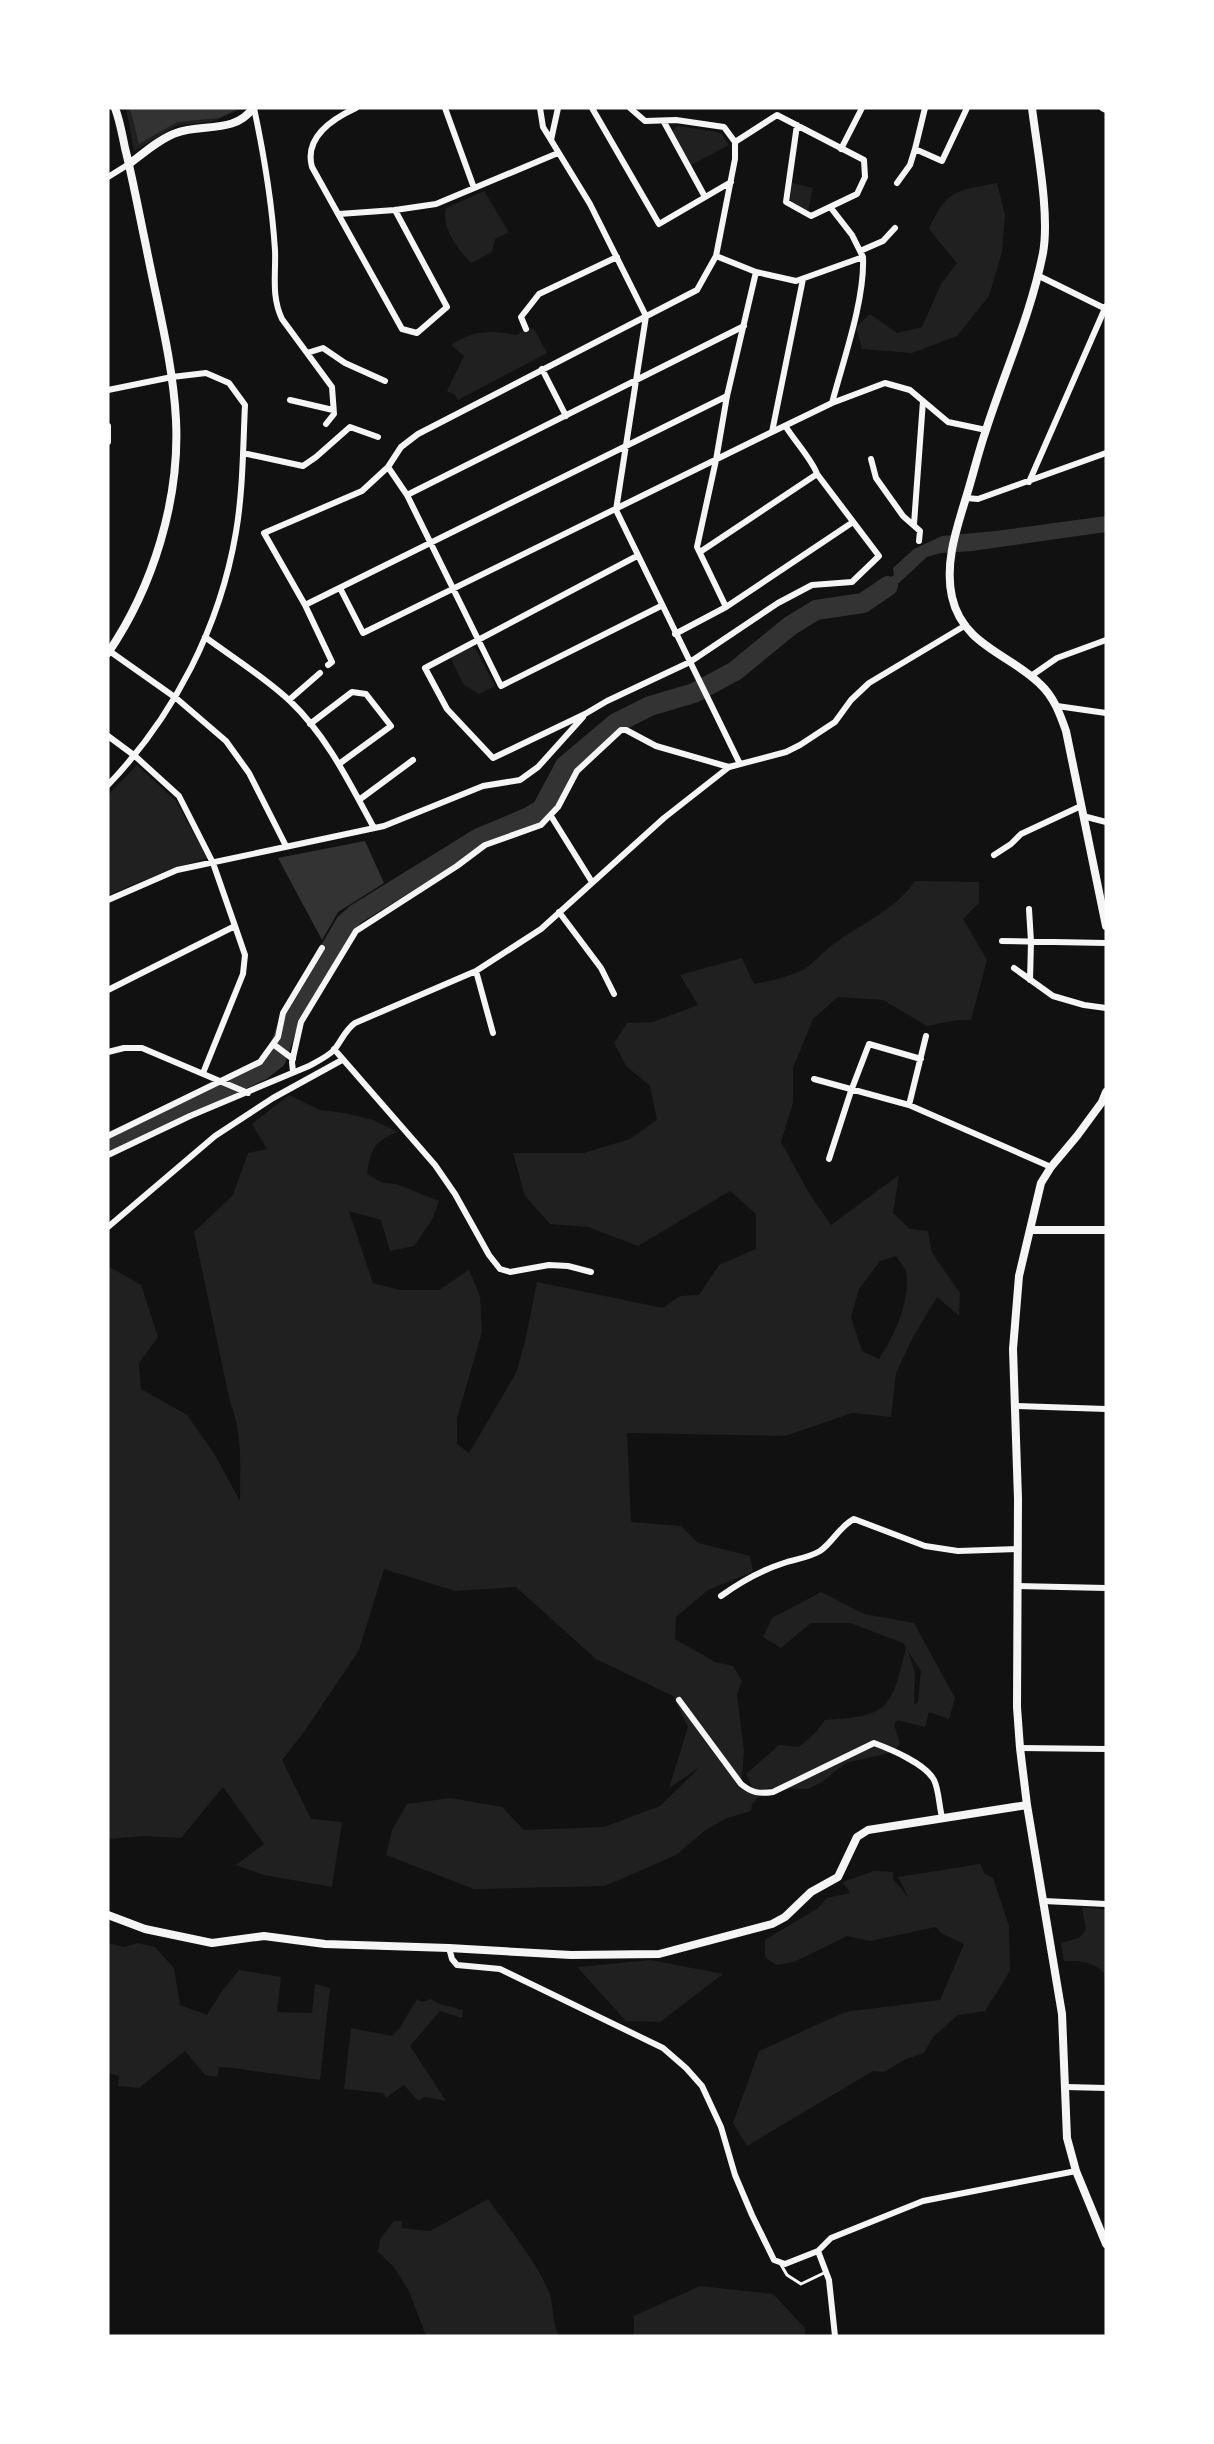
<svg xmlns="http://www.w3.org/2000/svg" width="1214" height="2444" viewBox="0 0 1214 2444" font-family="Signika,sans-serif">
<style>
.green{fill:#202020;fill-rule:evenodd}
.water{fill:#333}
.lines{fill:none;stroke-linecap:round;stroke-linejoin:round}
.river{stroke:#333;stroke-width:20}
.service{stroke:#f5f5f5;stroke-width:3}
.minor{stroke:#f5f5f5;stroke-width:6}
.tertiary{stroke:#f5f5f5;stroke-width:8}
</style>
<rect width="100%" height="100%" fill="#111"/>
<path class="green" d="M126,108H244L211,122L178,125L134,151Z
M678,126L717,132L722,134L729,145L691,165L672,131Z
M792,183L813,188L808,211L790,200Z
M997,183L1005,215L1002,252L989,296L957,336L912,353L862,349L856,327L870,314L897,333L922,327L941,284L957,263L929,229C947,189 956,191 997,183Z
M484,191L509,232L495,239L492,252L471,263C458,249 441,228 446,208Z
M528,327L534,329L547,353L458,400L454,394L447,391L464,356L451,345C473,330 491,330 517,335Z
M471,646L476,650L495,686L479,694L463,684L450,657Z
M137,765L176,801L207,858L166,871L108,895V795Z
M915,881L979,882V903L963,919L987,960L971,1020H958L927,1026L883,1000L838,997L813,1019L793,1068V1103L781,1142L809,1193L831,1225L899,1175L893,1213L910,1229L928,1231L932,1253L960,1293L959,1316L937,1297L913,1337L896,1373L891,1417L852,1413L785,1436L627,1433L631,1522L681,1526L698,1543L750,1556L753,1572L708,1590L676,1617L675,1639L715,1662L733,1666L742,1681L737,1695L744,1750L742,1778L728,1773L753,1789L746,1774L779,1745L799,1747L815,1733L825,1720C890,1716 891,1709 906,1648L903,1643L850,1623H811L781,1648L763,1637L772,1618L821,1592L864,1614L914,1623L955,1698L949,1719L929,1712L925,1727L898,1720L894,1724L900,1744L893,1752L846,1763L822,1782L808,1789L767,1788L752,1804L751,1811L727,1818L707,1829L676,1855L605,1886L474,1889L386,1855L392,1830L407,1804L450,1798L502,1807L524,1830L604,1827L660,1806L700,1767L669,1788L688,1727L673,1696L596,1659L516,1587L455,1591L384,1569L359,1650L304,1732L282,1760L311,1819L342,1822L332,1887L264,1875L236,1865L264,1844L223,1787L181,1838L145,1836L108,1839V1266L141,1285L158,1337L139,1363L141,1389L187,1415L215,1455L240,1501C240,1468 243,1434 230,1402L194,1232L233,1195L248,1153L267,1149L252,1124L289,1095L320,1110L345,1113L373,1120L398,1132C374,1142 371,1148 367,1174L383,1183L396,1184L439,1201L432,1220L414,1246L390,1251L381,1220L349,1211L373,1283L400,1290H439L469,1270L480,1296L482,1332L457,1418V1444L469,1453L516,1373L525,1342L537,1282L663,1308L680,1296L699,1295L719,1265L756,1249V1214L730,1191L638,1246L588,1227L550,1224L525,1196L513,1153H584L630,1139L657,1120L650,1086L626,1066L614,1043L627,1023L653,1022L698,1005L680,975L742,958L754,984C771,981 787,977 803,970C813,964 822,953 831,946C860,924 894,911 915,881ZM896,1256C899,1261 905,1267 906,1272C911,1301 894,1336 879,1359L862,1351L851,1317L859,1289L880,1261ZM908,1651L921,1671L918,1702L914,1705L915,1673Z
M980,1864L985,1874L993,1878L1009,1926L1010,1971L985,2011L958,2015L933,2037L924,2053L906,2059L884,2072L873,2071L747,2146L733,2123L759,2051L845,2012L940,2000L964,1944L941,1933L936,1927L870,1941L847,1936L794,1962L776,1965L765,1957V1940L818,1908L827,1898L850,1893L843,1882L874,1871L893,1872V1879L909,1898L898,1877Z
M1082,1907L1106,1910V1993L1104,1973C1092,1961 1080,1961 1064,1961L1061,1943L1079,1938L1086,1930Z
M108,1943L125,1947L137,1943L155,1947L174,1968L180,2005L207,2015L222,1991L239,1970L281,1977L277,2012L312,2013L315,1984L330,1988L320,2080L233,2068L219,2067L217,2077L205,2075L185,2051L139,2088L118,2086L119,2076L108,2073Z
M650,1960L723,1974L660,2022L626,2021L577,1967Z
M417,1999L422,2002L431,1999L439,2004L463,2010L462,2018L440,2011L410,2046L446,2101L424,2097L418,2101L404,2085L386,2098L383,2093L344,2089L351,2028L392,2036L399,2029Z
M488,2199C507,2226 543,2269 551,2299C554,2314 552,2321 559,2336H426L409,2291L393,2266L378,2252L380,2239L394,2221H402V2228L430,2231Z
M700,2286L773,2294L805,2328V2336H634V2316Z"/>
<path class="water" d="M130,108H239L219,118L177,122L139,144Z
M1106,516V532L972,551L941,553L927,557L888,593L869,605L864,598L894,575L893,568L914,549L942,536L996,531Z
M365,841L384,883L338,912L322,940L278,858Z"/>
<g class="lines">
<path class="river" d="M108,1143L262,1070L276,1059L289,1021L345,924L356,914L479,838L529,817L542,809L565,766L616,723L650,706L694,693L735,671L790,626L816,610L863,603L888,586"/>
<path class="service" d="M780,2263L787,2275L801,2284L826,2272"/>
<path class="minor" d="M254,108C264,155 272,203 275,250C276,274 271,296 282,319L332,387L334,414L326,424
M356,108C332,119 304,138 312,167L402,329L417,333L447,307L395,210
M445,108L474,188
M540,108L543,127L590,204L646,316L616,510L740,764
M592,108L659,224L731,182
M630,108L645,121L676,120L724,127L735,142L777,115L864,160L865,177L857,194L811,216L786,202L797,125
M925,108L915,149L942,161L967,108
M1102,108L1106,110
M664,122L705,197
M551,140L558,108
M841,149L862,108
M108,177L129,164
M897,183L910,165L915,149
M339,214L395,210L436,204L558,153
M860,251L883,241L895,228
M716,256L756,272L796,281L863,257L852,235L831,208
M1037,275L1106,309
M526,329L521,317L539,294L617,257
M307,353L323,348L345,363L385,381
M542,369L566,416
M108,390L172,377L206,373L229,383L245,405C243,447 243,491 236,532C220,627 174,716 108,785
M290,400L333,410
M832,403C843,361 865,300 863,257
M108,426V442
M772,432L803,279
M243,453L303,466L316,457L350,427L378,437
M871,459L876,478L903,516L920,531L919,541
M388,467L407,495L501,686L661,606
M1029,482L1106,306
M407,495L744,326
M966,498L978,499L1106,453
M914,524L923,401
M700,552L817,474
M637,556L425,668L447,709L493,758L585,714L607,701L690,662L778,603L812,585L852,582L879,556L817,474C813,461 794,440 786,427
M340,588L363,633L772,432L832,403L885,383L910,390L948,422L986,430
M305,605L727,396
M726,607L697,547L716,460L727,396L756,272
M675,634L726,607L853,522
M205,637C232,657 266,678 290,701C327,736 350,784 374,828
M108,650L176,698L226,741L249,773L286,846
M328,665L332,662L305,605L264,533L362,491L388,467L401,447L418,434L697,290L716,256L735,159V142
M1031,676L1057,658L1106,640
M289,700L320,673
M1057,706L1106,713
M310,724L352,692L366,694L391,726L339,764
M108,736L135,756L179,796L213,863L235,926L108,990
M359,800L413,760
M551,816L592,882
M1083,816L1106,822
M994,855L1011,844L1021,834L1081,806
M108,900L177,870L384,826L483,786L520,780L538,767L583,717
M1029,909L1031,942L1030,980
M559,912L601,968L614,994
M1002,941L1106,943
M1014,968L1053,996L1084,1005L1106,1008
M476,971L493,1033
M273,1044L293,1059
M334,1049L435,1165L455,1194L489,1255L500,1269L510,1272L549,1265L568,1266L591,1272
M108,1052L124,1048H142L248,1093
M293,1072L292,1062L301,1022L356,931L457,866L485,845L541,825L558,807L577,771L621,730H626L656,746L729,767
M203,1073L243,974L245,955L235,926
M814,1079L909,1105L1051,1167
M909,1105L926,1036
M108,1136L260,1062L278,1037L283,1013L322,948
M108,1155L190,1116L309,1066C318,1061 327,1057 334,1050C342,1040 345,1030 355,1023L476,971L541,929L664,818L729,767L786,752L800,745L835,722L851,700L869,683L966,625
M829,1159L851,1091L869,1044L921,1059
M108,1227L215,1136L273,1098L342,1060
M1017,1406L1106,1409
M1017,1586L1106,1588
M721,1596C739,1583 762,1570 784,1563C796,1559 808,1558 820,1551C833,1542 839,1527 854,1519L925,1546L958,1551L1018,1549
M679,1700L741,1784C752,1793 759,1794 773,1792L874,1743C890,1749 926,1764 934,1780C939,1790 939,1806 942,1817
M1020,1748L1106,1749
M1044,1901L1106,1904
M449,1948L452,1959L457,1965L500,1969L663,2048L686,2068L702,2086L721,2127L735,2175L752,2215L774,2260L785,2264L818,2251L831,2238L923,2201L1076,2171
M1066,2087L1106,2088
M818,2251L829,2280L835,2336"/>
<path class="tertiary" d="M1032,108C1037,149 1050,214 1043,253C1031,314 1005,371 986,430C979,450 974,471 968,491C958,525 944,561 952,597C963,646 1010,654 1040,684C1054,697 1060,714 1066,731L1106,926
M129,164C143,154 159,139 176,133C201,123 235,134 253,108
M108,653C153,587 180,500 176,420C173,362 157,303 146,246C139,213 133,180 125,148C122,134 120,121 115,108
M1106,1092L1102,1102L1077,1136L1051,1167L1041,1183L1019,1276L1013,1349L1018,1499L1017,1707L1020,1748L1027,1805L1062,2014L1067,2138L1076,2171L1106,2244
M1030,1230H1106
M108,1915L145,1929L212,1943L264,1936L325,1944L449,1948L571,1955L659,1954L772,1924L785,1917L811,1892L838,1877L857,1837L868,1830L1027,1805"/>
</g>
<rect width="1214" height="2444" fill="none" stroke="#ffffff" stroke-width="219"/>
</svg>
